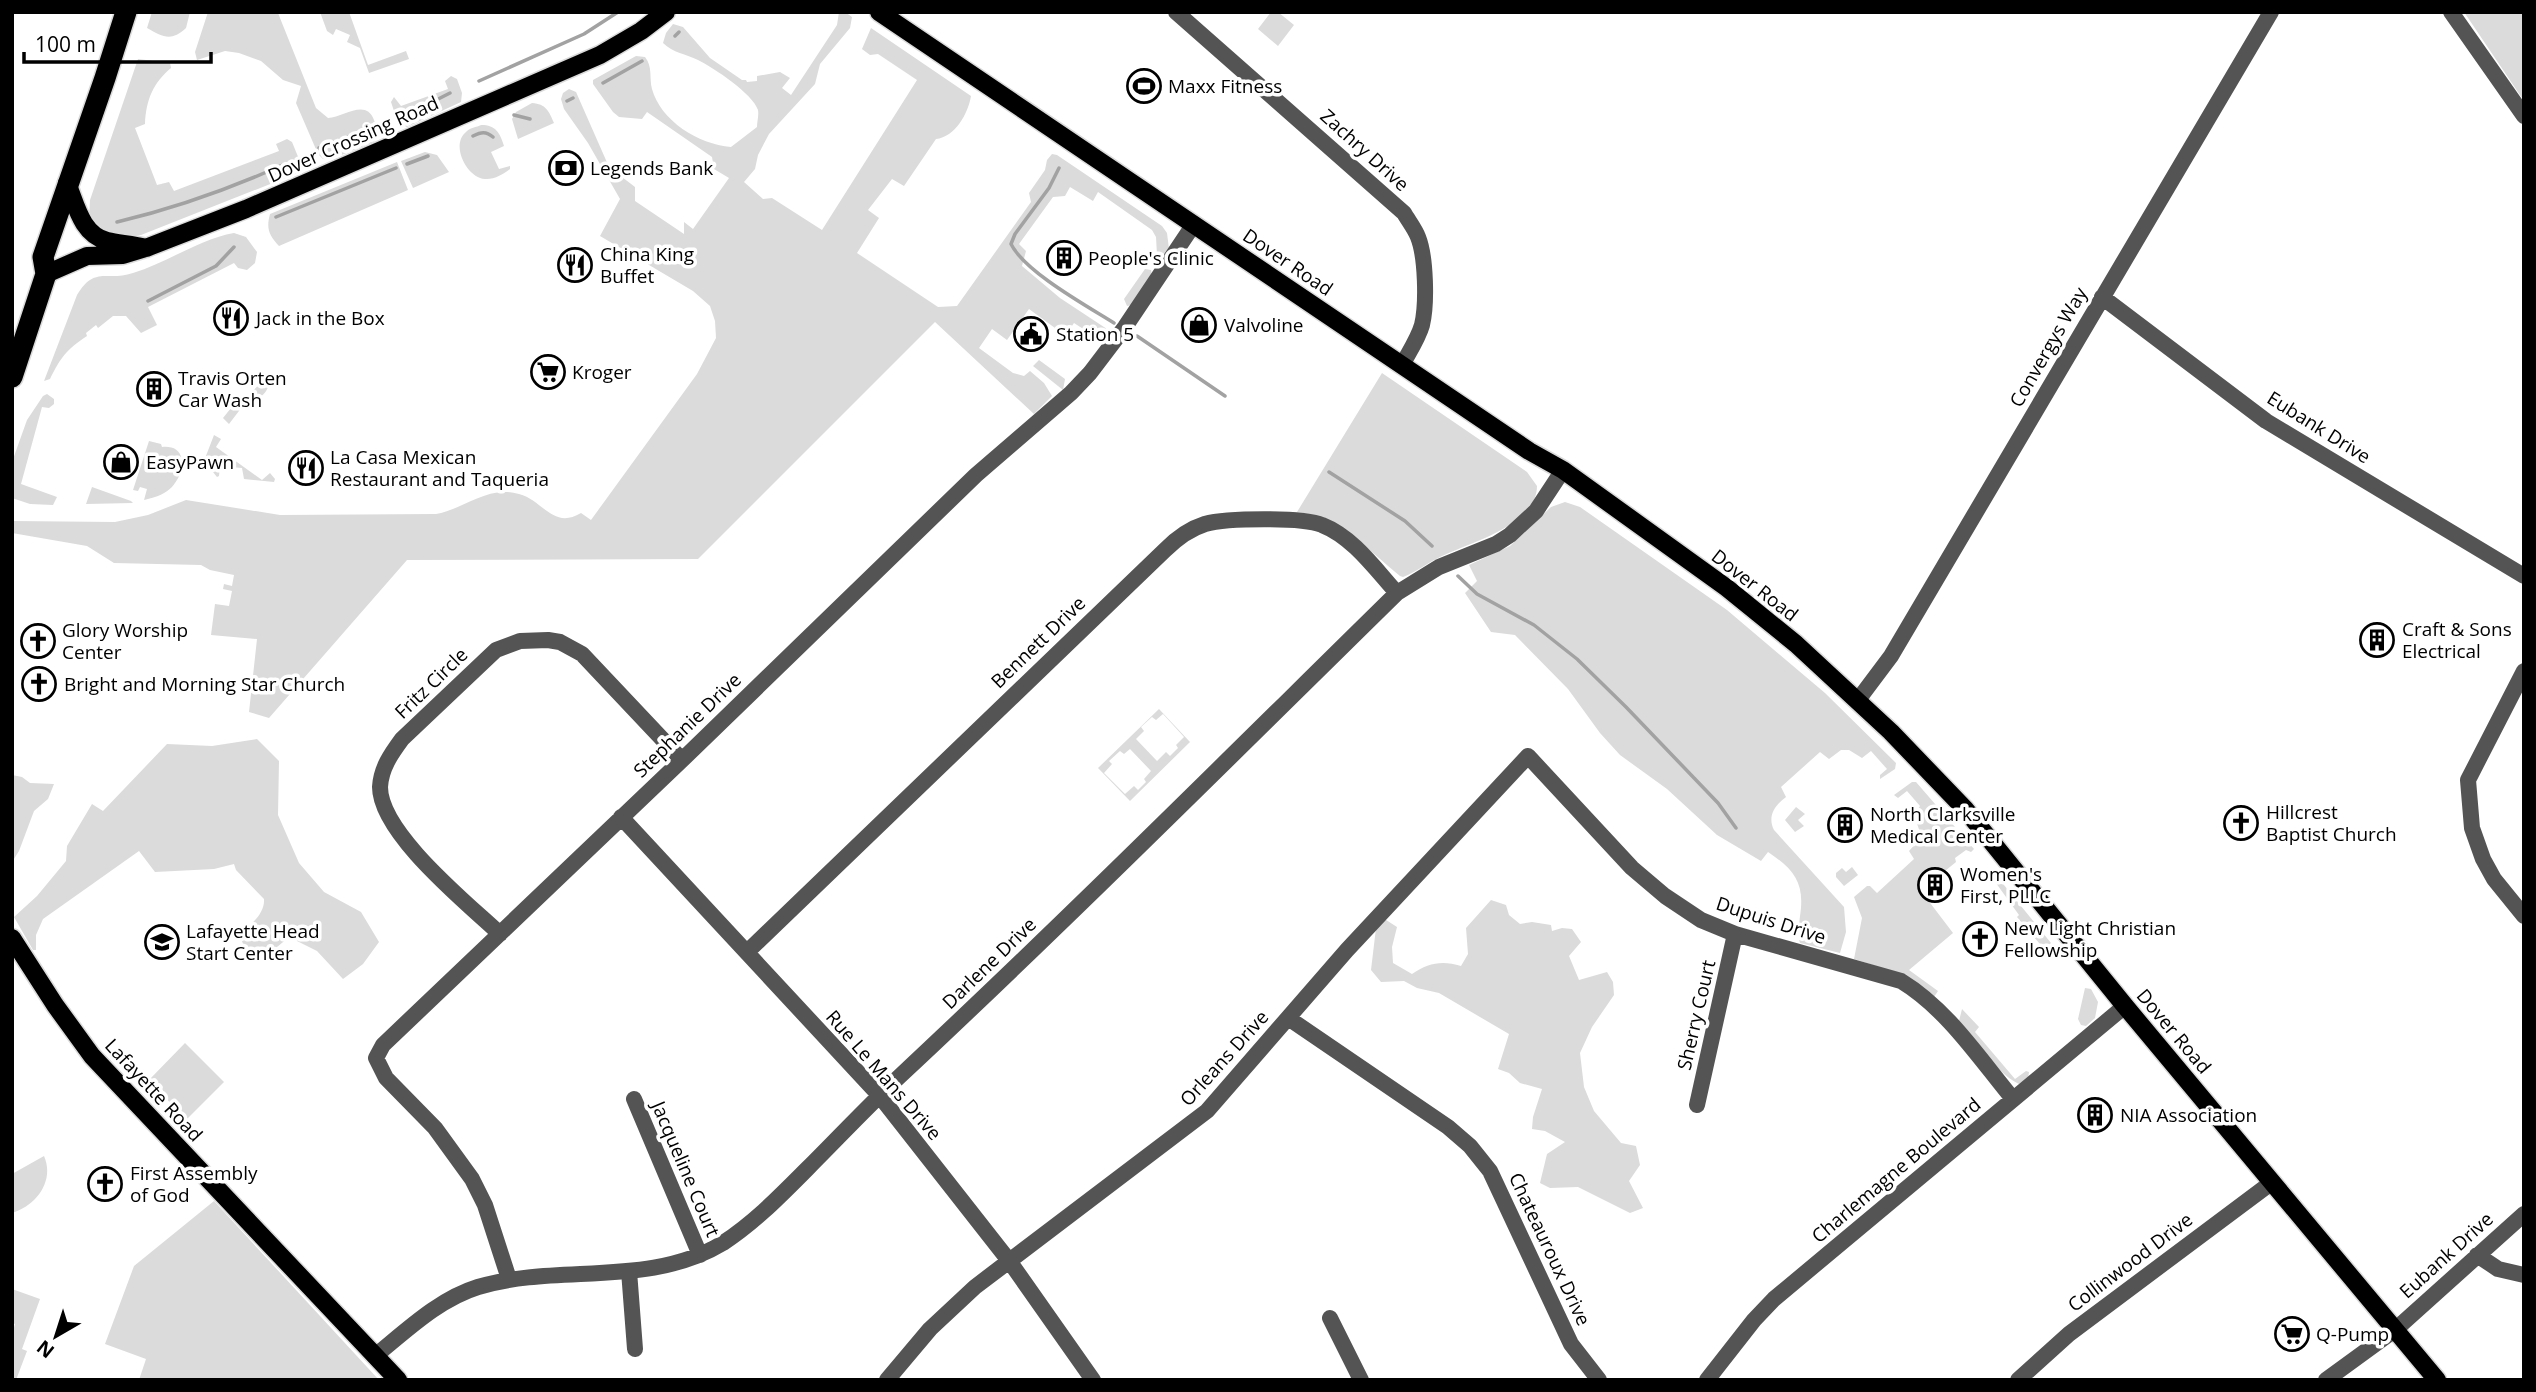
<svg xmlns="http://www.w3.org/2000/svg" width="2536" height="1392" viewBox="0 0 2536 1392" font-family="'Open Sans',sans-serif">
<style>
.green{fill:#dbdbdb;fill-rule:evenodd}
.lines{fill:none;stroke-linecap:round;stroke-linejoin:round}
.stream{stroke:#a2a2a2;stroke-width:3.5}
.major-casing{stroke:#dbdbdb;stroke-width:21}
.highway-casing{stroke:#dbdbdb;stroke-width:24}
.minor{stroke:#545454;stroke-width:16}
.major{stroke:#000;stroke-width:18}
.highway{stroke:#000;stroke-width:21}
.labels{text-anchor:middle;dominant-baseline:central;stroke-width:7;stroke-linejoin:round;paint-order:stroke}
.poi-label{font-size:19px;fill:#000;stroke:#fff;text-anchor:start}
.street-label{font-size:19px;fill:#000;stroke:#fff}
</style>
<rect width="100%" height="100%" fill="#fff"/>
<path class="green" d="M152,12H190L186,28C171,42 163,37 147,28Z
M208,12L278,13L316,108L328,118C344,117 366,98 374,120C377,128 379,133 374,142L329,160L323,159L318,154L296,103L301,86L283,80L261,61L239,53L225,51L197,60L195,52Z
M320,12H349L368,65L406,51L409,59L369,73L360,48L347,42L350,35L336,29L333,35L327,31Z
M839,12H845L852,17L850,28L820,64L815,84L769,134L758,155L755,169L744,182L763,199L772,198L822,230L917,80L878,54L870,55L862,49L871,28L971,96C968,114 955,137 936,139L904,186L892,179L868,210L879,218L857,253L938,307L957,306L1031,202L1029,193L1045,170L1047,160L1052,154L1057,155L1162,226L1167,233L1169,249L1161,259L1157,255L1156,237L1152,230L1098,192L1093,201L1070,187L1065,196L1053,197L1019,244L1026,251L1022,266L1060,298L1110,331L1097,338L1074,323L1067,333L1055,328L1029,309L1007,340L992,329L979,348L1013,373L1024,376L1030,371L1044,383L1052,396L1034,414L935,322L698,559L407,560L269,718L249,712L257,639L211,635L215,604L229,606L232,591L223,589L224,584L232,586L234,575L210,570L201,565L114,563L87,546L12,533V521L115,522L148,515L186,500L280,515L436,514C465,509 487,485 519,494C543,500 553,530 581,513L591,520L697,374L716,338L715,321L710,306L693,291L600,236L620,199L588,143L564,109L561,99L563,93L569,89L576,92L609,167L635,187V201L684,234V222L693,229L729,178L714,169L712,157L647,112L642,119L619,117L613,112L593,84V80L636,56L645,57C653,67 649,78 652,89C661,121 698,144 731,147L757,127C757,122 759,115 758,110C753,94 714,68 698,60C686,54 673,53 663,43L666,33L673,24L683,27L710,58L742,80H746L747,82L757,81V76L780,72L790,78L782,88L791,95L837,25Z
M1271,12H1278L1294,25L1278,46L1258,29Z
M2464,12H2524V101Z
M138,59L170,63L171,68C153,83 146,100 145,124L135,128L157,185L169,182L174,191L279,151L276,144L287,139L292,142L301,164L298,173L141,235C116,240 107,237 89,220L90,200Z
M451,76L457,79L462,93L461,102L407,127L398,123L391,102L394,97L401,106L448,89L445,81Z
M532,103C546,104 549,111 554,123L518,139L512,119L516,112Z
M481,125C496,125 500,133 504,146L491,152L499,169L510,166V169C504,174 493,180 485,179C467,178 450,145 466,132C469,128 477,127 481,125Z
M425,152L437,155L449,172L413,188L401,161Z
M397,162L408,190L279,246C269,235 266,229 270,214Z
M234,233L246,237L257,252L255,263L247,270L238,268L234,263L148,307L157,325L141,333L126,316H113L98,328L96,325L86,333L87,336C66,350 61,357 50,379L44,381L77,295C95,265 107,282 133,273C166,263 200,239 234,233Z
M1145,269L1151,270L1152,276L1132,305L1127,306L1124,299Z
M1039,360L1065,379L1063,390L1033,366Z
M1382,373L1527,472L1537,486C1537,525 1469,543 1442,556C1429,562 1416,572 1403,577L1400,576C1368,550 1339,517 1297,512Z
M265,378L270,382C268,389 263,398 256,398L252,392Z
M47,394L54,399V404L49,408L42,407L21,484L57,497L53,505L30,504L12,498V462L27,420L43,396Z
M235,403L241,404L242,407L229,424L223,418Z
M214,435L221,439L216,447L262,480L270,473L275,479L274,482L244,479L242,468L220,466L219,476L217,477L204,461Z
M149,441L161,444L162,447C172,446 180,449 182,460H186C176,485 172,494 144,500L147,489L140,487L138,491L133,490Z
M92,487L131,501L133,503L86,504Z
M1565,502L1580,507L1727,610L1825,693L1896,763L1895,769L1880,779V775L1887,769L1871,751L1862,758L1849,750H1841L1829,759L1820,752L1781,787L1786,797C1775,805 1767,816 1774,830L1844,907L1846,932L1840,953L1800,943C1797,934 1799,926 1800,916C1805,884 1795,870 1768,852L1761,861L1717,835L1667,789L1620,755L1600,733L1568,689L1515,635L1491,632L1465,593L1477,581L1469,565L1510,546L1551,507Z
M1159,709L1190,742L1130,801L1098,768ZM1163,714L1184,737L1176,745L1178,748L1170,756L1166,752L1157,761L1136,739L1144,731L1141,727L1152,717L1156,720ZM1130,749L1151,771L1144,779L1146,782L1138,790L1134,786L1125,794L1104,773L1112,764L1109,761L1120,751L1124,754Z
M257,739L279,761L278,815L299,863L324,892L361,912L379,942L363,964L343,979L317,951L289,937L264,958L252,962L246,953L240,935C250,925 265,914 264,899L236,870L234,864L214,869L155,872L139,851L43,919L36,935V950H33L14,917L37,896L66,861L67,846L92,804L103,811L167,744L212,746Z
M12,775L22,777L30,783L54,784L48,799L34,811L19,851L12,862Z
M1912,782H1916L1974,849L1971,852L1966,850L1955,858L1956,862L1945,871L1941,868L1918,887L1953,933L1909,970L1938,991L1934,997C1911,975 1884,969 1854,959L1862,918L1854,897L1867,886H1870L1877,893L1914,859L1909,851L1918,841L1921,835L1914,815L1920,806L1907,791L1898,798L1894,795Z
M1796,807L1805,814L1798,820L1804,826L1795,832L1785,820Z
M1852,867L1858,875L1844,886L1836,877V873L1842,868L1846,872Z
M1991,869L2051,943L2045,950L2017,917L2019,915L1988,872Z
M1491,900L1506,905L1509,915L1520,924L1532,922L1551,925L1552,931L1562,928L1572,929L1581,942L1569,956L1579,980L1607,972L1613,982L1614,995L1592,1027L1580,1053L1584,1087L1594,1111L1621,1143L1636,1146L1640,1165L1629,1181L1643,1208L1630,1213L1578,1187L1550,1188L1540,1183L1547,1154L1565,1142L1545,1131L1532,1129L1533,1117L1542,1089L1520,1083L1509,1073L1498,1069L1509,1034L1439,993L1417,988L1404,981L1381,982L1371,970L1376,928L1383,918L1397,927L1392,947L1393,963L1412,974C1428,963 1442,960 1461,966L1468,954L1466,928Z
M2085,988L2091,989L2098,1002L2095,1018L2086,1026L2081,1025L2078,1019Z
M1962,1009L1979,1027L1975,1032L2015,1079L2026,1071L2029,1072L2028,1079L2022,1085C2002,1079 1971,1039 1959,1021Z
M185,1043L224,1082L187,1119L148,1081Z
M44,1156C55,1181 36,1206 12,1213V1174Z
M214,1201L379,1380H139L146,1359L105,1344L134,1266Z
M12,1289L40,1299L22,1349L27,1351L16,1380H12V1335L15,1324L12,1323Z"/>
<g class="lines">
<path class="stream" d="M675,36L679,32
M479,81L584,34L618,12
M603,83L642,61
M567,101L573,98
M514,115L530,119
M401,118L450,93
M473,136C481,132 486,131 493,137
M319,148L364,131
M407,164L428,156
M1059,168L1049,188L1015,234L1011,244C1025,272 1087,306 1114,323
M276,217L396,168
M117,222C176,208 232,188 287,163
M148,301L216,266L234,247
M1137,336L1225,396
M1329,472L1405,521L1432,546
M1458,576L1477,594L1534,625L1577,659L1626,707L1718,803L1736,828"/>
<g class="major-casing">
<path id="major" d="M879,12L1529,451L1563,470L1727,588L1796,644L1891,732L1965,809L2125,1006L2437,1380
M67,183C76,204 81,234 107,241C119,244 133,244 146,248
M46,274L87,256L123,255L146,248L246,209L600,55L641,31L666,12
M12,938L55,1005L92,1056L398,1380"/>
</g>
<g class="highway-casing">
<path id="highway" d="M12,377L46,274L43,257L105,78L126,12"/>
</g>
<path class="minor" d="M1176,12L1404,213C1408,220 1415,229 1418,237C1426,257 1427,304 1422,325C1418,339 1409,352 1402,365
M2451,12L2524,116
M2102,297L2266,421L2524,576
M2524,671L2468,780L2472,828L2483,859L2494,879L2524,916
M1858,700L1891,656L2271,12
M621,817L879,1095L1010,1262L1093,1380
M500,934C467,903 380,833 380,787C381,768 391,754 402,739L496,650L520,641L548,640L560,642L582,654L682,760
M747,952L1165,550C1177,538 1189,529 1205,524C1226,518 1303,517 1322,525C1353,537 1376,570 1397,593
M1288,1018L1448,1127L1470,1146L1490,1171L1571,1344L1599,1380
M634,1099L700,1255
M1697,1105L1735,934
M2477,1255L2498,1269L2524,1275
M629,1271L635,1349
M509,1279L485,1205L472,1179L435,1128L386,1078L376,1058L383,1045L682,760L976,475L1071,393L1090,373L1125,327L1194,224
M1330,1318L1361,1380
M375,1356C407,1330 439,1299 478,1287C558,1263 649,1288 723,1243C755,1222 780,1196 807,1169C838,1138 868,1106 900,1076C1069,918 1232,755 1397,593L1439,567L1496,544L1510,535L1536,511L1563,470
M887,1380L930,1329L975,1287L1207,1111L1347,950L1528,756L1632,868L1665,896L1701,920L1735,934L1901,981C1947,1009 1979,1058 2013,1099
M1707,1380L1754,1320L1774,1299L2125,1006
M2018,1380L2069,1334L2271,1183
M2326,1380L2396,1329L2524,1214"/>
<use href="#major" class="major"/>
<use href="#highway" class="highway"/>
</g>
<defs>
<g id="stadium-ring" transform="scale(1.75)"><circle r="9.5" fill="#fff" stroke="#000" stroke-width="1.5"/><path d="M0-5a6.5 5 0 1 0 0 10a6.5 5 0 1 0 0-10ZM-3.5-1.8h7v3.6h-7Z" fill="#000"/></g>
<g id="bank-ring" transform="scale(1.75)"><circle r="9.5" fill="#fff" stroke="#000" stroke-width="1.5"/><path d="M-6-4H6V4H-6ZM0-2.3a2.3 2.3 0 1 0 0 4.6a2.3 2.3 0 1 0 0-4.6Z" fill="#000"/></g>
<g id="building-ring" transform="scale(1.75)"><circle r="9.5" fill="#fff" stroke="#000" stroke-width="1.5"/><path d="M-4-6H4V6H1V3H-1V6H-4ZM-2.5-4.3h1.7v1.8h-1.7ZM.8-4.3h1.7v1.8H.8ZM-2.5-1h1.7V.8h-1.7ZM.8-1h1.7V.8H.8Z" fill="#000"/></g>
<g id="restaurant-ring" transform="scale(1.75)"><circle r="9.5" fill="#fff" stroke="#000" stroke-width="1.5"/><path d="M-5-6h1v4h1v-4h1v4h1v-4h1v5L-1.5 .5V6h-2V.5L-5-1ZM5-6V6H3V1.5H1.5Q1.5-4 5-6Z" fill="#000"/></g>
<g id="shop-ring" transform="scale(1.75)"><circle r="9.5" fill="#fff" stroke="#000" stroke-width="1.5"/><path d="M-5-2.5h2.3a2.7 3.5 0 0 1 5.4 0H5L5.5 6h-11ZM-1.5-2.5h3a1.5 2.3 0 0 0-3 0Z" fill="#000"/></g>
<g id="civic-ring" transform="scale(1.75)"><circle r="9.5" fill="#fff" stroke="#000" stroke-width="1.5"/><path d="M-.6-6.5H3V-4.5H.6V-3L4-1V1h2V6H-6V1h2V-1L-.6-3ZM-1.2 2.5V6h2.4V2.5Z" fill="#000"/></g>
<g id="supermarket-ring" transform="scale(1.75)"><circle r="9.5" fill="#fff" stroke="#000" stroke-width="1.5"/><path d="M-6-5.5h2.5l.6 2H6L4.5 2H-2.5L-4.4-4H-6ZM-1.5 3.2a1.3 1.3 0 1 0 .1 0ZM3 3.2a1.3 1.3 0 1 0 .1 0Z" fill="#000"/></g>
<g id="church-ring" transform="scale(1.75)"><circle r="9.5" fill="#fff" stroke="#000" stroke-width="1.5"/><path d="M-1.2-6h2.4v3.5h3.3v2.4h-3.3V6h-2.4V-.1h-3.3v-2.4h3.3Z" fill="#000"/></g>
<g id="school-ring" transform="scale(1.75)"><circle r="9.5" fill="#fff" stroke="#000" stroke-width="1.5"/><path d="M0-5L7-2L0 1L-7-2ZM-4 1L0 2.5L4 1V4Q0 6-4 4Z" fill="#000"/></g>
</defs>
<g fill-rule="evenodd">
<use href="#stadium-ring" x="1144" y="86"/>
<use href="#bank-ring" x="566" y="168"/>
<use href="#building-ring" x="1064" y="258"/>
<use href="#restaurant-ring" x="575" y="265"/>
<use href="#restaurant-ring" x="231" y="318"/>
<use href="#shop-ring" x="1199" y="325"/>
<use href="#civic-ring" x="1031" y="334"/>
<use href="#supermarket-ring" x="548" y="372"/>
<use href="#building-ring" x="154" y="389"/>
<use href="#shop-ring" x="121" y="462"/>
<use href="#restaurant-ring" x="306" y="468"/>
<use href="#building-ring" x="2377" y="640"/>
<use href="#church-ring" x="38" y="641"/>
<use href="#church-ring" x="39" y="684"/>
<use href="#church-ring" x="2241" y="823"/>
<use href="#building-ring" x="1845" y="825"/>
<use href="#building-ring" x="1935" y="885"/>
<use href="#church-ring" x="1980" y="939"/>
<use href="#school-ring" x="162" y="942"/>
<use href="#building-ring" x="2095" y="1115"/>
<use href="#church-ring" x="105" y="1184"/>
<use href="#supermarket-ring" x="2292" y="1334"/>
</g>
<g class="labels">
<g class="poi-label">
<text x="1168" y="86">Maxx Fitness</text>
<text x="590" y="168">Legends Bank</text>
<text x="600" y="254">China King<tspan x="600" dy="22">Buffet</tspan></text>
<text x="1088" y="258">People's Clinic</text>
<text x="256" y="318">Jack in the Box</text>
<text x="1224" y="325">Valvoline</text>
<text x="1056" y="334">Station 5</text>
<text x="572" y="372">Kroger</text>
<text x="178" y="378">Travis Orten<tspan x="178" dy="22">Car Wash</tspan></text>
<text x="330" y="457">La Casa Mexican<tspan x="330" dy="22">Restaurant and Taqueria</tspan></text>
<text x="146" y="462">EasyPawn</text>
<text x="2402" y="629">Craft &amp; Sons<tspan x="2402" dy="22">Electrical</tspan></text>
<text x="62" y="630">Glory Worship<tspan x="62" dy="22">Center</tspan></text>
<text x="64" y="684">Bright and Morning Star Church</text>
<text x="2266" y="812">Hillcrest<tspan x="2266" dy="22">Baptist Church</tspan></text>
<text x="1870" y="814">North Clarksville<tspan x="1870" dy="22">Medical Center</tspan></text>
<text x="1960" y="874">Women's<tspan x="1960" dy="22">First, PLLC</tspan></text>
<text x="2004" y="928">New Light Christian<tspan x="2004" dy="22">Fellowship</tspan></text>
<text x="186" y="931">Lafayette Head<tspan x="186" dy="22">Start Center</tspan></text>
<text x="2120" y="1115">NIA Association</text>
<text x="130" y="1173">First Assembly<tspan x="130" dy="22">of God</tspan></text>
<text x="2316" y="1334">Q-Pump</text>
</g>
<g class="street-label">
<text transform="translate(353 139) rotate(-24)">Dover Crossing Road</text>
<text transform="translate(1365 150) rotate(42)">Zachry Drive</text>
<text transform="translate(1288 262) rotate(34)">Dover Road</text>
<text transform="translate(2048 347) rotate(-60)">Convergys Way</text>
<text transform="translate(2319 427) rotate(32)">Eubank Drive</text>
<text transform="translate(1755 585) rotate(38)">Dover Road</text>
<text transform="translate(1038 642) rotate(-44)">Bennett Drive</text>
<text transform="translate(431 683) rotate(-44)">Fritz Circle</text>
<text transform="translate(687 725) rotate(-44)">Stephanie Drive</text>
<text transform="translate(1771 920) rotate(18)">Dupuis Drive</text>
<text transform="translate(989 963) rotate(-44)">Darlene Drive</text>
<text transform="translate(1696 1015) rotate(-77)">Sherry Court</text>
<text transform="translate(2174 1031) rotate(50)">Dover Road</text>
<text transform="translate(1224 1058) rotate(-48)">Orleans Drive</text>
<text transform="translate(884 1075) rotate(49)">Rue Le Mans Drive</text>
<text transform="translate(154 1090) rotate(47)">Lafayette Road</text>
<text transform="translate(686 1169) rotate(67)">Jacqueline Court</text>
<text transform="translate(1896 1170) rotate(-40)">Charlemagne Boulevard</text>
<text transform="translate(1550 1249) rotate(65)">Chateauroux Drive</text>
<text transform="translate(2446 1255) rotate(-42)">Eubank Drive</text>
<text transform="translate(2130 1262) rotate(-37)">Collinwood Drive</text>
</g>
</g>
<rect width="2536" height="1392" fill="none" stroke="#000000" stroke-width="28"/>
<g transform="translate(56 1336) rotate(219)" stroke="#ffffff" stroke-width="5" paint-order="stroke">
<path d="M0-5L12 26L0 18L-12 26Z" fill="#000000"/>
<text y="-10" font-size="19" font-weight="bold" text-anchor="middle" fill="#000000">N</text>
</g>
<path d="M24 52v10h187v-10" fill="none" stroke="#000000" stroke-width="3.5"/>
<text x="35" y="52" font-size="21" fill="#000000" stroke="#ffffff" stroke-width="5" paint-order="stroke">100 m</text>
</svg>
